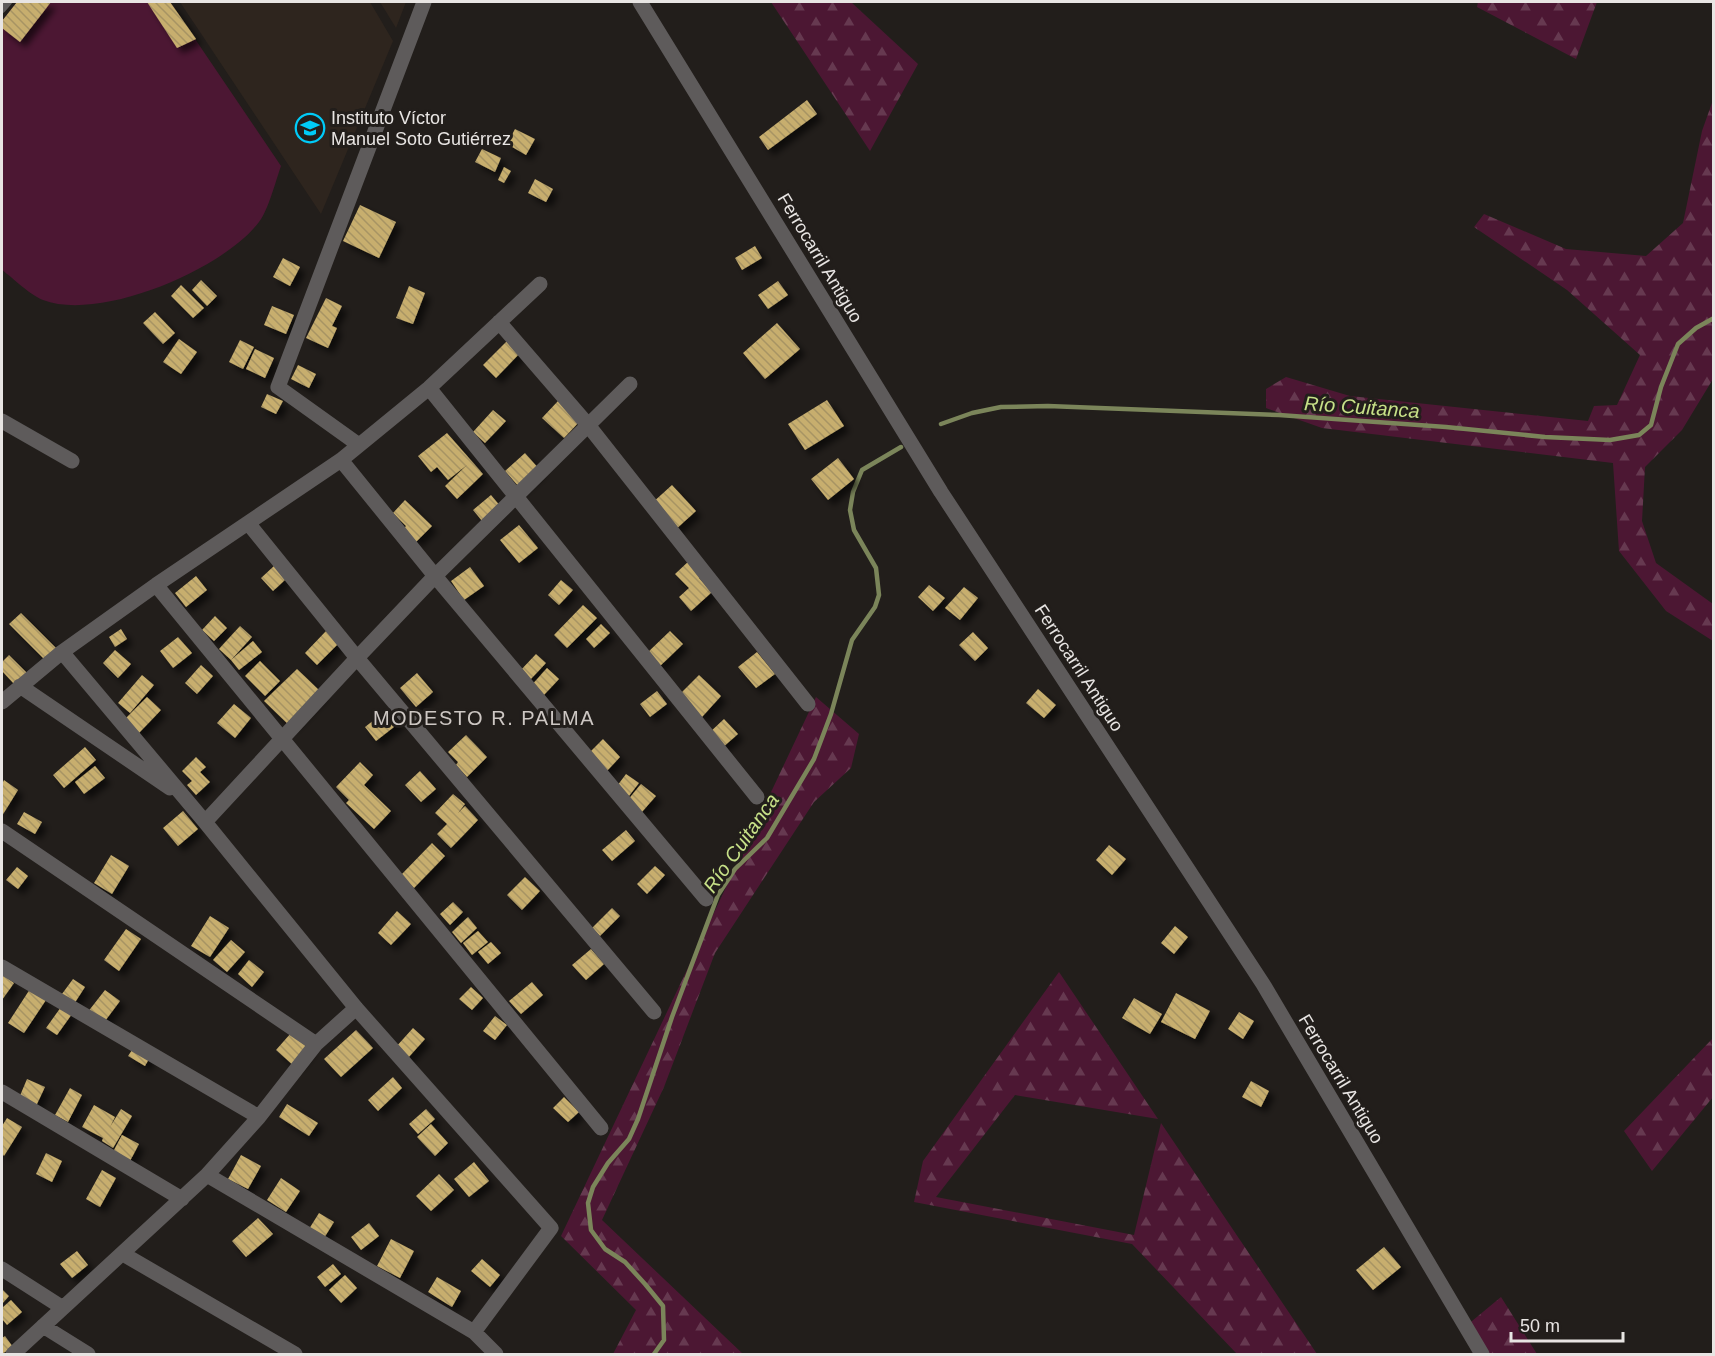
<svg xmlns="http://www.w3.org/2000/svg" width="1715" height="1356" viewBox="0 0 1715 1356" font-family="Arial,sans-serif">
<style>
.built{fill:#2e251e}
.grass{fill:#4c1733}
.forest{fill:url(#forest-firs)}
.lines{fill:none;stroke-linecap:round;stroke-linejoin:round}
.stream{stroke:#7b855a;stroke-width:4.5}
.building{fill:url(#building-back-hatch);filter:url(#shadow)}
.service{stroke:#5e5b5b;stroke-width:8}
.minor{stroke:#5e5b5b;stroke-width:15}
.labels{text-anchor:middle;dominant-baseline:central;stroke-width:6;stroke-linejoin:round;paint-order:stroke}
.poi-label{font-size:18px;fill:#e8e5e3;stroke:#221e1b;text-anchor:start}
.street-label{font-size:18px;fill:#e8e5e3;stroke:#221e1b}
.water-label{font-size:20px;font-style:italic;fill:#c7e188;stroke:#221e1b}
.neighbourhood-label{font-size:20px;letter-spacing:1.5px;fill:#cdc7c3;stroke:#221e1b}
</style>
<defs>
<pattern id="forest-firs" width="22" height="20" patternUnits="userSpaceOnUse" patternTransform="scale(1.5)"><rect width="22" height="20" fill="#4c1733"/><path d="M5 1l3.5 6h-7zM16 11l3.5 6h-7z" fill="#663950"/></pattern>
<pattern id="building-back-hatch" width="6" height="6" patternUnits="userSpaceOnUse" patternTransform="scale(1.5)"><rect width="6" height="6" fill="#c7ae6e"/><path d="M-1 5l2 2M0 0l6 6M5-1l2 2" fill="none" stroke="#a79464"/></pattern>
<filter id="shadow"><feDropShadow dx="5.5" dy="5.5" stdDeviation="3" flood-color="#0009"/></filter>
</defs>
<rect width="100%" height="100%" fill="#221e1b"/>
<path class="built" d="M180,2H370L393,41L321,214Z
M380,2H406L396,28Z"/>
<path class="grass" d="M17,2H170L281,166C276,180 268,211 259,222C224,269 100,322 43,300C30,295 13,278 2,270V21Z"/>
<path class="forest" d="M771,2H851L918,64L870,151Z
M1478,2H1597L1576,59L1477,7Z
M1713,100V379L1682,430L1645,467L1642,521L1656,563L1713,604V641L1666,611L1619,551L1613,463L1322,428L1266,408V389L1286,377L1350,396L1588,421L1594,406L1617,405L1640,355L1567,290L1474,227L1484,214L1566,249L1646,256L1683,223L1702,131Z
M816,697L859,734L851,768L814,802L715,953L664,1087L602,1220L743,1354H613L636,1310L561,1236Z
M1059,972L1158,1119L1015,1095L936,1197L1134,1235L1161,1123L1317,1354H1237L1132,1244L914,1202L923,1161Z
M1713,1038V1097L1652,1171L1624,1131Z
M1501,1297L1537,1354H1482L1466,1326Z"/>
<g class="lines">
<path class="stream" d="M941,424L972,413L1001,407L1048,406L1279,415L1446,427L1545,437L1610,440L1639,435L1651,425L1661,387L1678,344L1696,328L1714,318
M654,1354L664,1340L663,1306L645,1284L625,1262L605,1249L591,1230L588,1203L593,1187L608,1163L629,1139L638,1119L672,1017L718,895L735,869L767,838L814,759L831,714L852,640L875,607L879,595L876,568L854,530L850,510L853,492L862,470L901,447"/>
</g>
<path class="building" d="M17,2H51L20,42L2,28V21Z
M147,2H170L196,39L177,48Z
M807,100L817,114L768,150L759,137Z
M515,129L535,139L526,155L507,144Z
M482,149L501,158L495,172L475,162Z
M504,167L511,171L504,183L498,180Z
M535,179L553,189L546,202L528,193Z
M360,205L396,222L379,258L343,241Z
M755,246L762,258L742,270L735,258Z
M283,258L300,267L290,286L273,277Z
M201,280L217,296L207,306L192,290Z
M778,281L788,295L768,309L758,295Z
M181,285L204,308L193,318L171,296Z
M409,286L425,293L413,324L396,318Z
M326,298L342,306L332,326L337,328L328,348L306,338Z
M272,306L294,315L286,334L264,325Z
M155,312L175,333L163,344L143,323Z
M777,323L800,349L765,379L743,353Z
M179,339L197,352L181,374L163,362Z
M240,340L254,347L243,369L229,362Z
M507,341L520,353L496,378L483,365Z
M255,349L274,358L265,378L246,369Z
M298,365L316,374L309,388L291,379Z
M267,394L283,401L276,414L261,407Z
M827,400L844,426L805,450L788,424Z
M558,401L580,421L564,438L542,418Z
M493,410L506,421L485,443L473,432Z
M447,433L483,474L457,499L445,486L467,465L448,480L437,467L431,472L418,456Z
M525,453L540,470L520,488L505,471Z
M838,458L854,479L828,500L811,479Z
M672,485L696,511L675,530L651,504Z
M491,495L501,507L483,522L473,510Z
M405,500L432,526L416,542L403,530L406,526L393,513Z
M519,525L538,548L519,563L500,540Z
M690,560L703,574L699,578L712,592L691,611L679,597L689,588L675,574Z
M274,566L286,579L273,591L261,578Z
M470,567L484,586L464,600L451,581Z
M196,576L207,590L186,607L175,593Z
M561,580L573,590L559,605L548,595Z
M929,585L945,598L933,611L918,597Z
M964,587L978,598L960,620L945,608Z
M583,605L597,618L567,648L554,635Z
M21,613L56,648L45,660L9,624Z
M215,616L227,628L214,641L202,630Z
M601,624L610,633L594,648L586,639Z
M240,626L252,637L231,660L219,649Z
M121,629L127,639L115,647L109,637Z
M326,631L339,643L317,665L305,653Z
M670,631L683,644L659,667L646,654Z
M973,632L988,648L975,661L959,645Z
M178,637L192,653L173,668L160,651Z
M253,641L262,652L239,670L231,660Z
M115,650L131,664L118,678L103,663Z
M757,652L775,674L756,688L738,667Z
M536,654L546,663L529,681L519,672Z
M9,655L27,673L15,685L2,671V662Z
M260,661L280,681L265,696L245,676Z
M201,665L213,676L197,694L185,683Z
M547,668L559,679L542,697L531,686Z
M297,669L322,693L290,726L264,701Z
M417,673L433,692L416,707L400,688Z
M142,675L154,685L130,713L118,703Z
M699,675L721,696L702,717L679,695Z
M1038,689L1056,705L1044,718L1026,703Z
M657,691L667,704L650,717L640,704Z
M147,697L161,710L138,734L124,720Z
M234,704L251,718L235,738L217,723Z
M388,709L399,723L376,741L365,727Z
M724,719L738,734L722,748L709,733Z
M466,735L487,757L467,777L456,765L458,762L448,752Z
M603,739L620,757L606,772L587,755Z
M85,747L96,760L64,788L53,775Z
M196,757L206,767L200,772L210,782L196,795L187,785L192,781L182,771Z
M360,762L373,775L364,785L391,811L374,829L346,803L349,800L336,787Z
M95,766L105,778L84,794L75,782Z
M420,771L436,789L421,802L405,785Z
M626,774L639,783L629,796L617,786Z
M4,780L18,790L2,816V784Z
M641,784L656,796L641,813L627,801Z
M453,794L465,804L458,813L465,806L478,820L451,848L437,834L447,824L435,813Z
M183,811L198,829L178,846L163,828Z
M24,812L42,822L35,834L17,824Z
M626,830L635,841L612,861L602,850Z
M432,843L445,856L414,888L401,875Z
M1109,845L1126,859L1112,875L1096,860Z
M111,855L129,866L112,894L94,883Z
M655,866L665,875L647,894L637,884Z
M17,867L28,876L18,889L6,880Z
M525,877L540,891L522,910L507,895Z
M453,902L463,912L450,925L440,914Z
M612,908L620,916L600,936L592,928Z
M397,911L411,924L391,945L378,933Z
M210,916L229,928L210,957L191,946Z
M468,917L477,928L461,943L452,932Z
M1175,926L1188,937L1174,954L1161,943Z
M126,929L141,939L119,971L104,960Z
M478,931L488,942L472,955L463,943Z
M231,940L245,952L227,972L213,960Z
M491,942L501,953L488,964L478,952Z
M591,949L604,964L586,980L572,965Z
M249,960L264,972L252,987L238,974Z
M2,974L14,983L2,1000Z
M73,979L85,987L72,1007L59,998Z
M532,982L543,995L521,1014L509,1001Z
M471,987L483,998L472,1010L459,999Z
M30,989L46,1000L24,1033L8,1023Z
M105,990L120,1001L102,1025L87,1013Z
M1176,993L1210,1011L1195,1039L1161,1022Z
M1134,998L1162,1014L1150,1034L1122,1018Z
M61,1007L72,1014L57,1035L46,1028Z
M1239,1012L1254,1021L1243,1039L1228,1029Z
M495,1016L507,1025L495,1040L483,1031Z
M413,1028L425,1039L407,1059L395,1048Z
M356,1030L373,1048L341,1077L324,1059Z
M291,1033L309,1049L294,1066L276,1050Z
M134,1047L150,1057L145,1066L128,1056Z
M393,1077L402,1088L378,1111L368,1100Z
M27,1079L45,1087L36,1106L19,1098Z
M1251,1081L1269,1091L1261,1107L1242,1097Z
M70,1088L82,1095L68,1122L55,1115Z
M564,1097L579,1112L568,1122L553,1108Z
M287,1104L318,1123L309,1136L279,1117Z
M94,1105L115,1117L110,1127L121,1109L132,1116L113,1148L102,1141L103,1138L82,1127Z
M426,1109L435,1119L418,1134L409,1124Z
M7,1118L22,1127L4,1156L2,1154V1126Z
M431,1124L448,1143L435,1156L417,1137Z
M122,1135L139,1144L130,1161L113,1152Z
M46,1153L62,1161L52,1182L36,1174Z
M241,1155L261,1166L248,1189L228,1179Z
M474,1162L489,1181L469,1197L454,1179Z
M102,1170L116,1178L100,1207L86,1199Z
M439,1174L454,1190L431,1211L416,1196Z
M281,1178L300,1191L286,1212L267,1200Z
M319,1213L334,1222L324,1238L309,1229Z
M258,1218L273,1234L246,1257L232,1241Z
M369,1223L379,1236L361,1250L351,1237Z
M391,1239L414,1251L400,1278L377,1266Z
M1384,1247L1401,1267L1373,1290L1356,1270Z
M77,1251L88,1265L72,1278L60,1264Z
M482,1259L500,1275L490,1287L471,1271Z
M333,1264L341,1274L325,1287L317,1277Z
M345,1275L357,1288L341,1303L329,1290Z
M437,1277L461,1291L452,1307L428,1292Z
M2,1289L9,1296L2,1304Z
M11,1300L22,1312L7,1325L2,1319V1308Z
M5,1336L13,1347L2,1354V1338Z"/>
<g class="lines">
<path class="service" d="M2,9L8,2"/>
<path class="minor" d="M640,2L941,492L1263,984L1482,1354
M499,322L588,425L808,704
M429,388L757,797
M2,421L72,461
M359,445L278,387L424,2
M341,460L435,576L706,899
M248,523L357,658L654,1012
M156,585L601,1128
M62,652L205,822L356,1008L551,1228L474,1332
M20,686L170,788
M2,702L62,652L156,585L341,460L429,388L540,284
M205,822L357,658L435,576L630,384
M2,831L316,1044
M2,967L259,1117
M2,1092L182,1199
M207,1175L474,1332L496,1354
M123,1254L295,1354
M2,1269L63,1308
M43,1326L88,1354
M13,1354L207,1175L259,1117L316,1044L356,1008"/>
</g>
<defs>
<g id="school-ring" transform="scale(1.5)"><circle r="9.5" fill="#221e1b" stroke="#00cbf8" stroke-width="1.5"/><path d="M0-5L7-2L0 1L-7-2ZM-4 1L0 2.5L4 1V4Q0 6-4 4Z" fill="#00cbf8"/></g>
</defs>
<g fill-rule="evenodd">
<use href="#school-ring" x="310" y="128"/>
</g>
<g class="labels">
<g class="poi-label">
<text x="331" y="118">Instituto Víctor<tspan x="331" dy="21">Manuel Soto Gutiérrez</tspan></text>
</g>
<g class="street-label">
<text transform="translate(820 258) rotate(59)">Ferrocarril Antiguo</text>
<text transform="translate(1079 668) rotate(57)">Ferrocarril Antiguo</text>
<text transform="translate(1341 1079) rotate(59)">Ferrocarril Antiguo</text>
</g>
<g class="water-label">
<text transform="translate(1362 407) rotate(4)">Río Cuitanca</text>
<text transform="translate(741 843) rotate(-55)">Río Cuitanca</text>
</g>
<g class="neighbourhood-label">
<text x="484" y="718">MODESTO R. PALMA</text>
</g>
</g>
<rect width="1715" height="1356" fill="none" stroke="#e8e5e3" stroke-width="6"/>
<path d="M1511 1332v9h112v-9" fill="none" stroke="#e8e5e3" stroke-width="3"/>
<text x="1520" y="1332" font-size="18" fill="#e8e5e3" stroke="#221e1b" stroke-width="4.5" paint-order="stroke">50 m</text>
</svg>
